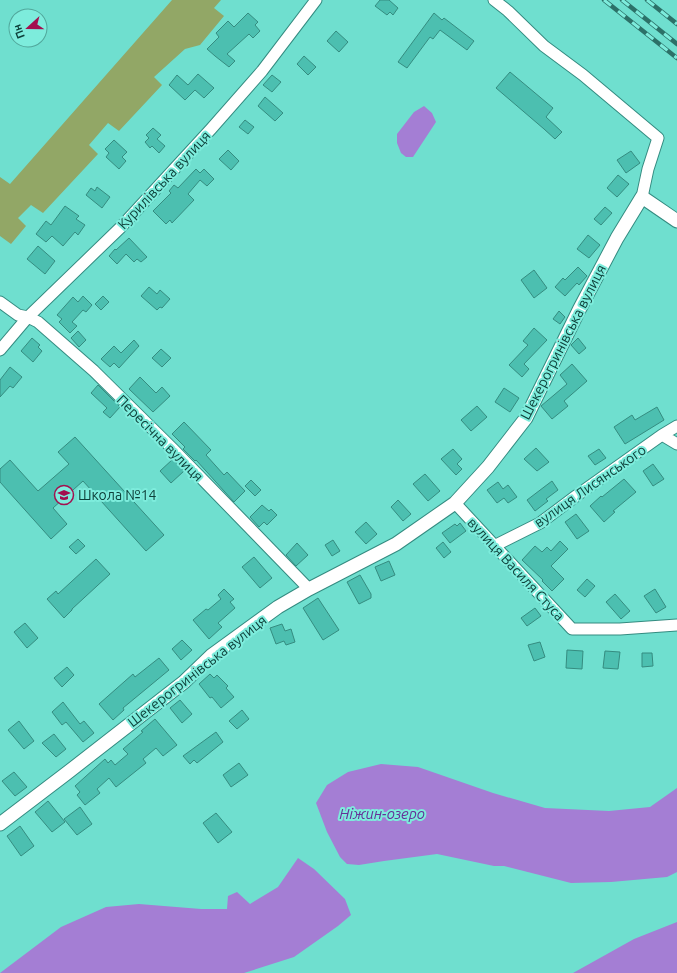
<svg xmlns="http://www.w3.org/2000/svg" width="677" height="973" viewBox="0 0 677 973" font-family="Ubuntu,sans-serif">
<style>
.green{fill:#92a766}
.water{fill:#a47ed4}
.building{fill:#4cbfb0;stroke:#358c80}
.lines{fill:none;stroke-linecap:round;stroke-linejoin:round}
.minor-casing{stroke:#348b80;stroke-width:13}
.tertiary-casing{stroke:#348b80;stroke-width:15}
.minor{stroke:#fff;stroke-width:11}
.tertiary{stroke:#fff;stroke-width:13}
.rail-casing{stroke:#2c7168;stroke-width:4.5}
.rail{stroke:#7decdc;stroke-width:3;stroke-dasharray:9;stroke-linecap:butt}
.labels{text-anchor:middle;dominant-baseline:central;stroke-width:4;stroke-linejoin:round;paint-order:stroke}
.street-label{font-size:14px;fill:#0e403a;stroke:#7decdc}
.poi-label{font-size:14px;fill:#0e403a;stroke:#7decdc;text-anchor:start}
.water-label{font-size:15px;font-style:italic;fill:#653298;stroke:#7decdc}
</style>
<rect width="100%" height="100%" fill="#6fdfcf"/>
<!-- green -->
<path class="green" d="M172,0H221L214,8L224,16L200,45L185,49L154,77L162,85L119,131L108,123L89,145L98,154L43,213L31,205L18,218L26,226L11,244L0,236V177L10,184Z"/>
<!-- water -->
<path class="water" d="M424,106L432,113L436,122L413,157H406L401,153L397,143V134L414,112Z
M381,764L418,767L493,793L545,808L609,811L650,807L677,788V872L667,877L611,882L571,883L504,866H494L437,854L384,861L359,865L347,864L340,857L327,832L316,803L327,785L348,772Z
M298,858L314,869L345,899L351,915L338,926L294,957L244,973H0L61,927L106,907L139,904L201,909H227L228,896L237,892L250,904L278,887Z
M677,922V973H573L634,939Z"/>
<!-- building -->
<path class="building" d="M380,0H389L398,8L393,15L390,12L387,15L375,6Z
M248,13L258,22L255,25L260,31L253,38L249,34L227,54L235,61L229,67L215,56L207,49L219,37L216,33L228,21L234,27Z
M434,13L442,20L444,18L474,41L467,50L440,30L433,39L430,37L407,68L398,62Z
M336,31L348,42L339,52L327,41Z
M304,56L316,67L308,75L297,64Z
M510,72L553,108L546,117L562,132L555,139L544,129L496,88Z
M198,74L214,88L204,98L195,90L185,100L169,85L177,75L188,85Z
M272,75L281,82L272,92L263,85Z
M265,97L283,113L275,121L258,106Z
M245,120L254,127L248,134L239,127Z
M153,128L161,135L157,139L165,146L159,153L152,146L150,148L145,142L149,138L146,135Z
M114,140L127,152L122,157L126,161L119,169L106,157L109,153L105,149Z
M228,150L239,161L231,170L219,159Z
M631,151L640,163L626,173L617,160Z
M196,169L200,173L204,169L214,179L207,186L200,180L188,194L194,200L172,223L170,220L166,224L153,211L171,193L169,191L174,185L178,188Z
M618,175L629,184L617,197L607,188Z
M97,187L110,197L102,208L86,195L91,188L95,191Z
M65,206L79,216L76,219L85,225L78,235L75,232L63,246L52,236L46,242L36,234L46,221L51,225Z
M605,207L612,213L601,225L594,219Z
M588,235L600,245L589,258L577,249Z
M129,238L147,257L141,262L137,259L134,262L126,254L117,264L109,256L115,249L116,250Z
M38,246L55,261L45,274L27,259Z
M578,267L587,276L579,285L577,283L565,296L555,287L563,278L565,280Z
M534,270L547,288L534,298L521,280Z
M149,287L157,294L160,290L170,299L162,308L160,307L157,310L141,296Z
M83,296L92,305L86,312L83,310L72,322L77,326L70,333L59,322L62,319L57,315L73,297L78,302Z
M103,296L109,302L101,310L95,304Z
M559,311L565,317L560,324L553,319Z
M534,328L547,340L524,364L529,369L522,377L509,365L528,345L523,341Z
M78,331L86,340L79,347L71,338Z
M32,338L40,345L38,347L42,351L33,362L21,351Z
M578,338L586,348L579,354L571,345Z
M134,340L139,346L119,368L114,363L110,367L101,359L114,346L121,353Z
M161,349L171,358L162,367L152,358Z
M572,364L587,381L564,401L568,406L552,419L541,406L567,384L560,375Z
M10,367L22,377L13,388L10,386L0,397V380Z
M140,377L156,393L162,387L170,396L153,412L129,389Z
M98,385L120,407L110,418L103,412L107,408L91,393Z
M504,388L519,398L510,412L495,402Z
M477,406L487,417L471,431L461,420Z
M657,407L664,420L625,444L614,427L632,415L635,420Z
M184,422L211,450L206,455L224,475L227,472L245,491L234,502L196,460L195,461L183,449L185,447L172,434Z
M75,437L164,535L146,551L83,481L53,508L67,524L51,539L0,482V469L10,460L38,491L69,464L58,452Z
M536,448L549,462L537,471L524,459Z
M453,449L462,459L457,464L462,469L456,475L441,459Z
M599,449L606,458L595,465L588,456Z
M173,459L184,471L171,483L160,471Z
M653,464L664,479L653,486L643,471Z
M425,474L440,491L428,501L413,484Z
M624,479L636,492L613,511L615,512L604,522L590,506L601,496L602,497Z
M251,480L261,490L255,496L245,486Z
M552,481L558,490L546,499L548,501L535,511L527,500Z
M498,482L503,489L508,485L517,497L508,503L504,498L497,503L487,490Z
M398,500L411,514L403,521L391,507Z
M262,505L269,511L271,509L277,515L267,525L264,522L259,527L250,517Z
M576,514L589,531L577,539L565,522Z
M366,522L377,534L366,544L355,532Z
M460,523L466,531L450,543L442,533L455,524L457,526Z
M78,539L85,546L76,554L69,547Z
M333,540L340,551L332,556L325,545Z
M560,541L568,549L551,566L564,579L552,591L542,581L543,580L522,560L535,546L542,552L547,547L551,551Z
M443,542L451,552L444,558L436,548Z
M297,543L308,555L296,566L286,555Z
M254,557L272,578L260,588L242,567Z
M96,559L110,574L72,609V610L64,618L47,599L56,591L58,594Z
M389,561L395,575L381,581L375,567Z
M360,575L371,594V598L359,604L347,582Z
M587,579L595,586L585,597L577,590Z
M224,589L234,599L230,602L235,608L218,623L222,627L209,639L193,620L206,609L208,610L221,599L218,595Z
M655,589L666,607L656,613L644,596Z
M615,594L630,611L621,619L606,602Z
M318,598L339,630L323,640L303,608Z
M535,608L541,616L527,626L521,618Z
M25,623L38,638L27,648L14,632Z
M282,624L285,631L291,629L295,642L286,645L284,641L276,644L270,628Z
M182,640L192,650L181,660L172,649Z
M540,642L545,657L534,661L528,645Z
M567,650L583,651L582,669L566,668Z
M605,651L620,652L618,669L603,668Z
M642,653H652L653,666L642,667Z
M159,658L169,670L123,708L124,710L113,720L99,704L133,674L135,677Z
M67,667L74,675L62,687L54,678Z
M210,674L214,678L217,675L228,686L226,688L234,697L221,708L212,697L210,698L199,684Z
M180,700L192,714L182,723L170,708Z
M63,702L80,724L84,721L94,733L83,742L66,722L62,725L52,712Z
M242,710L249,719L237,729L229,721Z
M155,719L177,745L163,756L156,748L143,759L146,763L116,787L109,778L97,789L100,793L85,805L77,795L80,792L75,786L105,759L108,763L111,760L115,765L128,754L123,749L143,732L141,731Z
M19,721L34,741L24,749L8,730Z
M216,732L223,742L197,763L194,760L190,764L183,756Z
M54,734L66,749L56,757L42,743Z
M239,763L248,775L231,787L223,775Z
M14,772L27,787L15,796L2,781Z
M48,801L65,822L52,832L35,812Z
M80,807L92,824L77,835L64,819Z
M216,813L232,832L218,843L203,823Z
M20,826L34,846L21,856L7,836Z"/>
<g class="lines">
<!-- minor casing -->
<g class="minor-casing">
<path id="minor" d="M494,0L508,11L544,46L583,75L658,138L648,169L642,197
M0,302L18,315L28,317L38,322L94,371L174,450L309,589
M0,350L28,317L120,228L211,129L262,71L316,0
M662,435L677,444
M455,503L572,629H620L677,625
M494,546L540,523L576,496L662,435L677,426"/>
</g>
<!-- tertiary casing -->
<g class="tertiary-casing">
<path id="tertiary" d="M0,824L67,773L184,682L212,655L278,607L309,589L396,544L455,503L488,467L526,418L579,310L617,238L642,197L677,221"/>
</g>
<!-- minor -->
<use href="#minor" class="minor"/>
<!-- tertiary -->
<use href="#tertiary" class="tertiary"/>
<!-- rail casing -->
<g class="rail-casing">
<path id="rail" d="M604,0L677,58
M622,0L677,44
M647,0L677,24"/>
</g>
<!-- rail -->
<use href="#rail" class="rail"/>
</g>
<!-- icons -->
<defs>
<g id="school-ring" transform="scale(1)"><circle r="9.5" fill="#7decdc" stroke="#a30f4f" stroke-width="1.5"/><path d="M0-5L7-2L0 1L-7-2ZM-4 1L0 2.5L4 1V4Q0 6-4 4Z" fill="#a30f4f"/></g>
</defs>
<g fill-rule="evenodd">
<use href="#school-ring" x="64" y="495"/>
</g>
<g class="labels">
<!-- street labels -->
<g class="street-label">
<text transform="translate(164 180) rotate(-47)">Курилівська вулиця</text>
<text transform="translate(563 342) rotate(-63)">Шекерогринівська вулиця</text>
<text transform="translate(160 438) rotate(45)">Пересічна вулиця</text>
<text transform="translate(590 486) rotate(-35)">вулиця Лисянського</text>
<text transform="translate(516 569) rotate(47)">вулиця Василя Стуса</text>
<text transform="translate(197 671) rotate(-38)">Шекерогринівська вулиця</text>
</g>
<!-- poi labels -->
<g class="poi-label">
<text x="78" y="495">Школа №14</text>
</g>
<!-- water labels -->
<g class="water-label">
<text x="382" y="813">Ніжин-озеро</text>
</g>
</g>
<!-- north arrow -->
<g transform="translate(28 28) rotate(249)"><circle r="19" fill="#7decdc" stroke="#51a79b"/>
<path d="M0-3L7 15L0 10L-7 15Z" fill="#a30f4f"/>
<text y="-6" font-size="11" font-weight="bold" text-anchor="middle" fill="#0e403a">Пн</text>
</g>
</svg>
